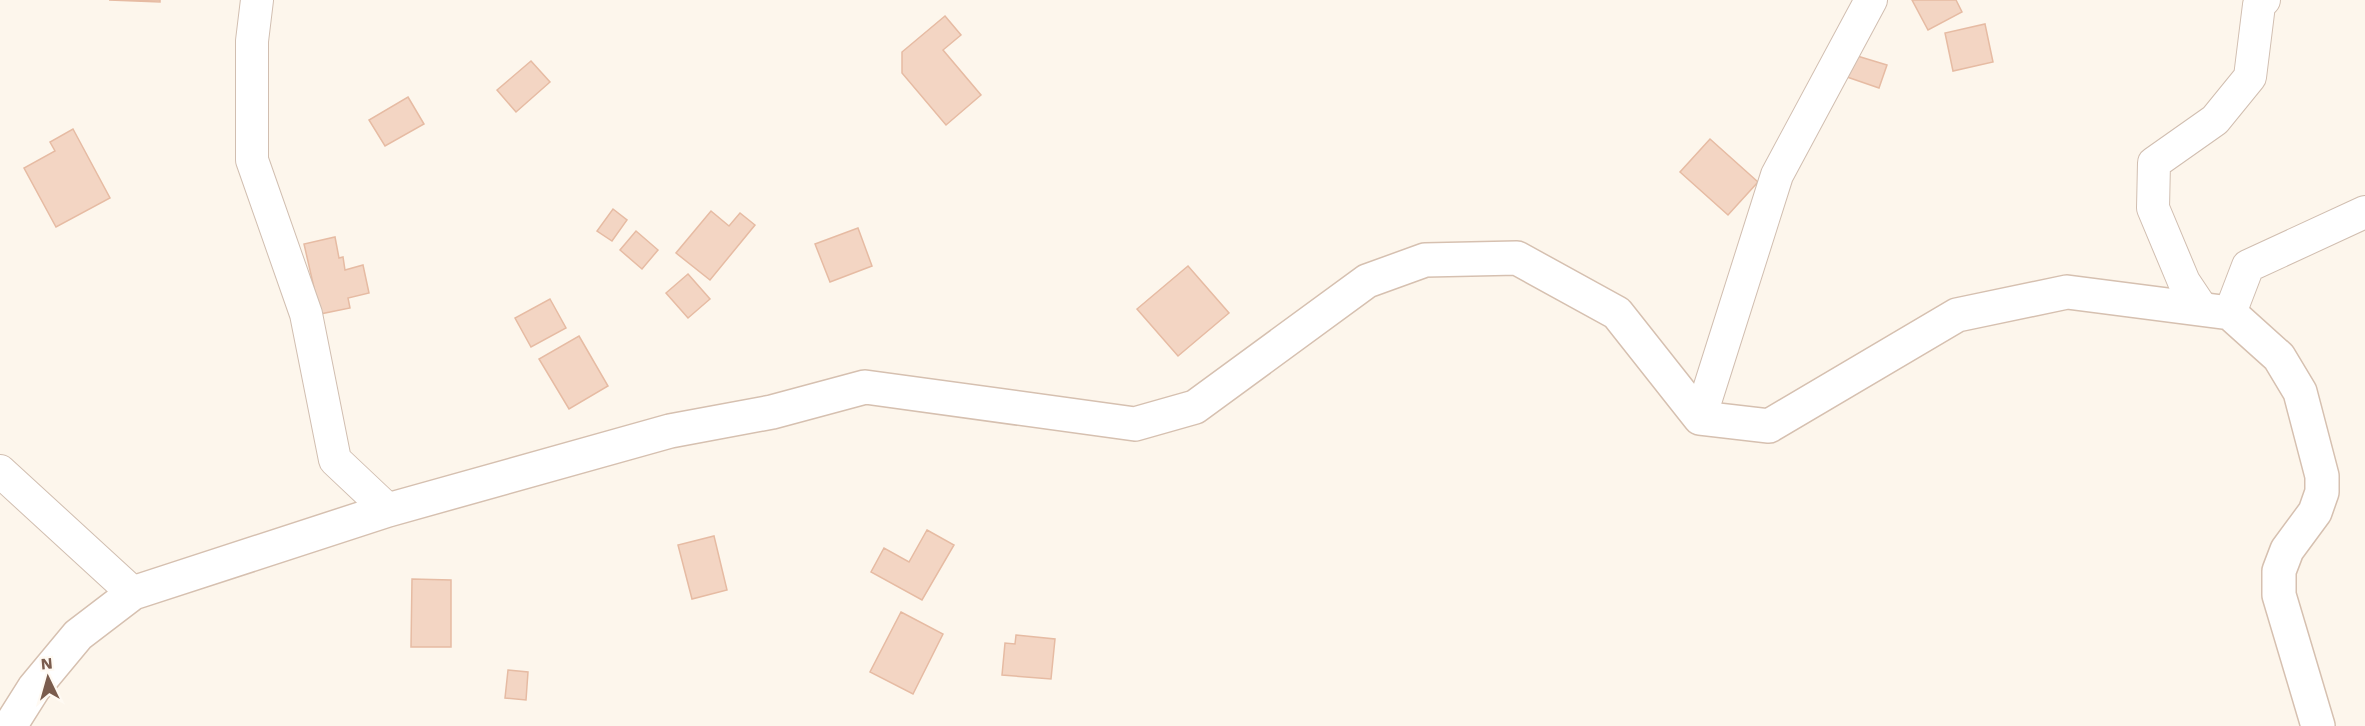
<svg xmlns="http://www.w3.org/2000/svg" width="2365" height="726" viewBox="0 0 2365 726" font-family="'Work Sans',sans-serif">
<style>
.building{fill:#f3d5c3;stroke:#e6bba3;stroke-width:1.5}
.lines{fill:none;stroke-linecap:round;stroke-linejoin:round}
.street-casing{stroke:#d1beb0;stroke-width:34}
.secondary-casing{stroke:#d6c0b0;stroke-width:36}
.street{stroke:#fff;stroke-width:32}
.secondary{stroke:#fff;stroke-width:33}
</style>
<rect width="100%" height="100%" fill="#fdf6ec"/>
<!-- building -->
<path class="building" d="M109,0H160V2Z
M1912,0H1956L1962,12L1928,30Z
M945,16L961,35L943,50L981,95L946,125L902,73V52Z
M1985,24L1993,62L1953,71L1945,33Z
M1854,55L1887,65L1879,88L1847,77Z
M531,61L550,82L516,112L497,90Z
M408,97L424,124L385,146L369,120Z
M73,129L110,198L56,227L24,168L55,151L50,142Z
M1710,139L1758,182L1728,215L1680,172Z
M613,209L627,220L612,241L597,231Z
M711,211L729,226L740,213L755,225L710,280L676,253Z
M858,228L872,266L830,282L815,244Z
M636,231L658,250L642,269L620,250Z
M335,237L339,258L343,257L345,270L363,265L369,293L348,298L350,308L320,314L304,244Z
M1188,266L1229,313L1178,356L1137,309Z
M688,274L710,299L688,318L666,293Z
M550,299L566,328L531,347L515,318Z
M579,336L608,386L569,409L539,359Z
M927,530L954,545L922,600L871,572L884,548L909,562Z
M714,536L727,590L692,599L678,545Z
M412,579L451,580V647H411Z
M901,612L943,634L913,694L870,672Z
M1016,635L1055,639L1051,679L1002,675L1005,643L1015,644Z
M508,670L528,672L526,700L505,698Z"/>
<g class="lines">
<!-- street casing -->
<g class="street-casing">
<path id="street" d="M257,0L252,41V160L306,314L335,460L388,510
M2202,309L2184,282L2153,208L2154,163L2215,120L2250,77L2259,5L2264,0
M2230,313L2248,266L2365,212
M1700,418L1777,175L1871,0
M0,471L133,593"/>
</g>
<!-- secondary casing -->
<g class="secondary-casing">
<path id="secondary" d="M10,726L34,688L78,635L133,593L388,510L670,431L772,412L865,387L1135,424L1195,407L1367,281L1425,260L1517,258L1617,313L1700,418L1769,426L1957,315L2067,292L2230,313L2279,357L2300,392L2322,476V492L2315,512L2287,550L2279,571V595L2318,726"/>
</g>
<!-- street -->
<use href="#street" class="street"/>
<!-- secondary -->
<use href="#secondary" class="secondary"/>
</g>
<!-- north arrow -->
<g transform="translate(48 678) rotate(355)" stroke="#fffaf3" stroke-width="4.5" paint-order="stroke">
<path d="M0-4.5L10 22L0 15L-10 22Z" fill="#7a5c4d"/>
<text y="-9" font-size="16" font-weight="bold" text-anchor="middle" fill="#7a5c4d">N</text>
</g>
</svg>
